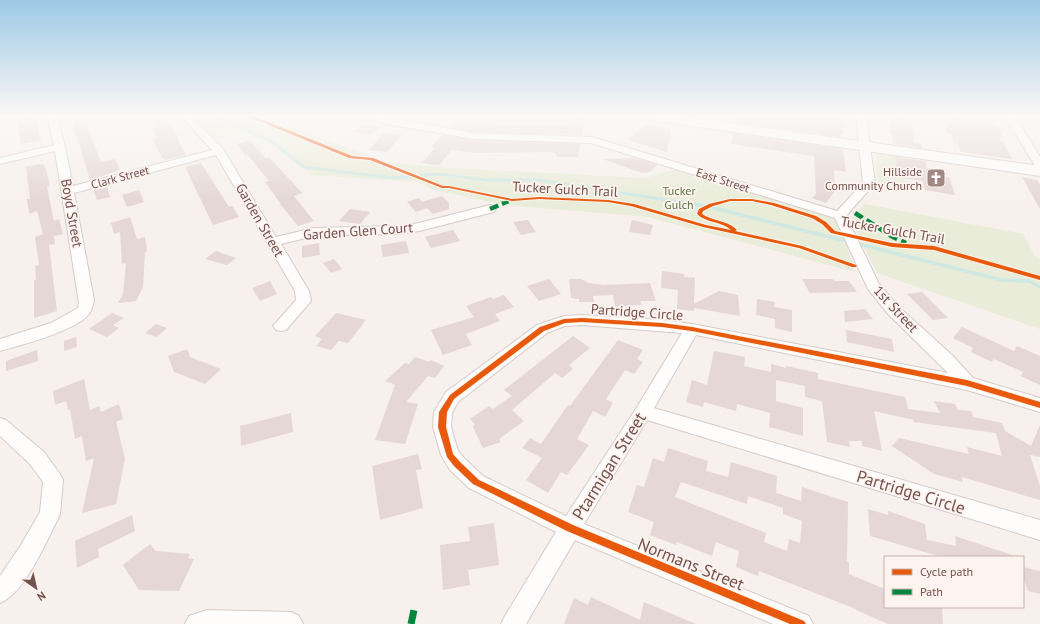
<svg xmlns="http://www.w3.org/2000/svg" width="1040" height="624" viewBox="0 0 1040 624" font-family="'PT Sans',sans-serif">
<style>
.green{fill:#e9ecd8}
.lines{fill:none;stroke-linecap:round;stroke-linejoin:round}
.stream-far1{stroke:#cee8e4;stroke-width:3}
.stream{stroke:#cee8e4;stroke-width:3.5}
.building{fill:#e4d7d4;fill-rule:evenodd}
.street-casing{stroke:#d6cbc9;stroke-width:2}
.secondary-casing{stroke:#d8ccca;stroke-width:2}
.street{fill:#fefdfc;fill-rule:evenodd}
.secondary{fill:#fefdfc;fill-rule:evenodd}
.quiet-far2{stroke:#00873e;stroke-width:3.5;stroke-dasharray:7 3.5;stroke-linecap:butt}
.quiet-far1{stroke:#00873e;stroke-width:4.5;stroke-dasharray:9 4.5;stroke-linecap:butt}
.quiet{stroke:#00873e;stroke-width:7;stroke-dasharray:14 7;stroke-linecap:butt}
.cycleway-casing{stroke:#fef4ef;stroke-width:2}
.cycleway{fill:#e8590c;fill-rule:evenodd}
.labels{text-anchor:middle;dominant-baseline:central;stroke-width:3.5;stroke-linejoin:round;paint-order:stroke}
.far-poi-label{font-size:12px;fill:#75504d;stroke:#fef4ef;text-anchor:end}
.far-street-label{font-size:12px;fill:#75504d;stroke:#fef4ef}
.far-park-label{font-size:12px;fill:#5f7442;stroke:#fef4ef}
.street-label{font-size:14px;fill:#75504d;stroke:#fef4ef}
.near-street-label{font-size:17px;fill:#75504d;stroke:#fef4ef}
</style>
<rect width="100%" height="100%" fill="#f7f0ec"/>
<!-- green -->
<path class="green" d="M191,116H257L387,162L436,167L646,178L677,168L834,219L846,244L855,272L648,217L504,205L432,189L417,182L311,175L271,144L244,132L215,139Z
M878,153L903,157L904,162L895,161L898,178C907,179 913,182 917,189L915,190L878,182L875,161H877L876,154Z
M865,204L1023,234L1035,256L1040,260V329L877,273L850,220Z"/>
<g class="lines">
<!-- stream-far1 -->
<path class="stream-far1" d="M218,116L274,143L304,167L394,178L440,174L485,180H539L693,204"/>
<!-- stream -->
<path class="stream" d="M687,203L718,209L1002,280L1029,281L1040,287"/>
</g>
<!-- building -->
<path class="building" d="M28,116H36L41,140L21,144L17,118Z
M73,116H85L93,141L101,162L115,159L120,170L90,180L74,128L73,121H74Z
M154,116H165L178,137L177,138L186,155L165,160L164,158H162L153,140L158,138L153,129L158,128Z
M572,116H585L582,135L474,132L452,127L461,119L509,126V125L565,126Z
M738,116H844L843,135L840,134L841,137L736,122Z
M889,116L911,118L914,143L921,144L922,148L893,144L892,134H890Z
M945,116H961L963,121L998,126L1004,138H1001L1012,159L961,152L958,144L954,143L952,135L948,134L943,119L946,120Z
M363,124L380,127L370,135L352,132Z
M646,125L671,129L667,152L627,140Z
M384,133L402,135L387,152L369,150Z
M733,133L843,149L846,172L834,170L835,191L826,203L812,198L816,194L814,156L731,144Z
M443,135L474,140L580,144L578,157H557L556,154L553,152L477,153L452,150L439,165L422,163L435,148L431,147Z
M250,140L265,158L269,157L302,193L294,196L314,221L298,226L280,204H281L265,182L269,181L248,155L246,156L237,144Z
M895,157L926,161L927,168L940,170L941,176L949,177L955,195L925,190L923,181L899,178L895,161H896Z
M634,158L658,165L650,172L642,173L605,160V159Z
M201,163L229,207L232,206L239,217L213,225L185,167Z
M40,164V165L44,164L46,170L50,186L47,187L54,221L59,219L63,234L54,236L55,244L49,245L57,311L34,318V280H36L35,266L39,265L35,237L43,234L37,211L29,214L27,199H30L26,167Z
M1022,177L1037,180L1040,184V209Z
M107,186L110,197L97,200L93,189Z
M139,190L144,202L127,207L122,195Z
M442,196L449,203V209L433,214L427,208L416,212L407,202L419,198L422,202Z
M350,209L370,212L360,224L339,221Z
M130,217L137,239L145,237L147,251L145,252L143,287L136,301L118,303L123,294L126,263L122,264L120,232L114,234L111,223Z
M528,220L536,232L521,235L513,222Z
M632,220L653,225L650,235L629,232Z
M453,230L460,241L431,248L425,237Z
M406,241L409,253L383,257L381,245Z
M319,243L320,255L302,258V246Z
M216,251L236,258L227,265L205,259Z
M334,259L342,269L331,273L323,263Z
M662,271L684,274V277L695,278L694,304L719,291L738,295L740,316L694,308V311L677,309L678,290L661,288Z
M549,279L561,294L539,301L527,286Z
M569,279H581L588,283L604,285L650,283L656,301H640L642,305L615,306L613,295L593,296L594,302H579V299L571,298Z
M802,279H833L834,281H849L857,292L810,293Z
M270,281L277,294L260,301L252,288Z
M922,292L948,318L933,320L907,294Z
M504,295L514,307L495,314L500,321L466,334L472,345L443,355L431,330L474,317L466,306L491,297L493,299Z
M757,299L775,302L774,307L792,310V332L775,328V319L756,315Z
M865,309L873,319L845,322L844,311Z
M112,313L124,318L113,325L119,328L107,337L89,329Z
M336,313L366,320L348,343L339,341L331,350L316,346L322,339L315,336Z
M156,324L167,328L157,337L145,333Z
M962,327L1014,351L1017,346L1040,356V385L1021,376L1023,372L994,359L992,362L971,352L973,348L953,338Z
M846,330L892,339L894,352L847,342Z
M573,336L590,348L569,365L573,369L562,378L555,373L512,410L524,421L499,439L501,442L483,448L473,427L475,424L470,419L489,406L493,409L512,396L504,390Z
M76,337L77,347L64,351V341Z
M618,340L643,350L637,359L643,362L634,374L625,370L606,399L613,403L605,417L593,411L577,439L589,445L567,475L561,472L548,493L526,480L542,458L522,448L530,438L541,444L568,405L570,406Z
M187,349L190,357L221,369L205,384L174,372L168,356Z
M37,350L38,361L6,371V361Z
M714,351L745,357L744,366L771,372V364L786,368V366L818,373V379L905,397L908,409L940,413L934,401L955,404L958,410L971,411L973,417L1002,423L1005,431L1031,446L1040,425V457L1030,455L1040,486V500L962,477L963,482L934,474L892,446L899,438L969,454L967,447L1002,456L996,433L913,422L914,420L874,411L882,451L862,446V441H849L850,447L827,442L822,401L805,397V386L776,380V401L803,408V436L769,427L770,413L737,404L736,411L704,402L703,407L686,402L692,380L707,385Z
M415,357L429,362L431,360L444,366L435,378L428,376L406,402L418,404L405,444L375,440L395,385L385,381L405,363L409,364Z
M84,379L90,410L99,406L101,412L119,404L123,419L116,422L125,459L116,504L82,513L94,458L86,461L82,436L75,439L70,409L68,410L66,401L55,405L53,391Z
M291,413L293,432L241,446L240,426Z
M668,448L708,461L706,471L728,477L731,462L777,476L776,493L801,501L802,487L848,502L847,561L849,562V574L885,589V607H942L943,624H888L856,610V609L759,571L758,576L736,567L739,551L716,542L712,556L677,542L676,545L650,535L654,522L628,512L637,485L644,487L653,458L664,462ZM681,482L747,504L748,496L783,508V514L802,521L800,543L789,539L787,551L764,542L766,533L675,497Z
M418,454L422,469L416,470L423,508L380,520L372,466Z
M868,509L888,515V511L925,524L927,540L956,546L955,536L1012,555V557H942L870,536Z
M132,515L135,531L98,549L99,557L77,568L75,541Z
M494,523L499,565L468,570L470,585L443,590L440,545L470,541L468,527Z
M150,544L156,551L190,554L188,558L194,559L179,591L139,590L123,565Z
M1023,567L1040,571V594L1028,591L1023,577Z
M591,597L640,620L644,602L696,624H564L574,598L588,605Z"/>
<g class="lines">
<!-- street casing -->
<g class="street-casing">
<path id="street" d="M47,116H57L65,147L73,186L212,150L181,116H191L223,149L276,237L314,228L399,226L419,223L490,205L494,206L496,209L494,212L419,231L399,234L314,236L281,244L309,291L311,301L286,330L281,331L276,330L273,326L296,300L295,291L216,155L74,193L94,300C93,305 92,310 89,314C76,331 21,345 0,351V339L51,323L78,308L79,303L55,151L0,164V158L54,145Z
M364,116H380L474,133L592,137L837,211L863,183L856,116H866L875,183L846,216L879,284L899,307L952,355L973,378L1040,398V412L967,390L696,335L654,408L1040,520V540L647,420L584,524L809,616L813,624H773L575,540L526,624H501L505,616L556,532L469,488L450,470L441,455L433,427L434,412L446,392L537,325L564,316L582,315L662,320L692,324L948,373L889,315L868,289L835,218L591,143L474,139L386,124L366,118ZM582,325L682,333L637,407L566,516L483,476L464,458L458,451L451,427L452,413L458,402L547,333L565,326Z
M708,116H718L714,127L711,128L706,125Z
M1005,116H1015L1040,157V169L1035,166Z
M0,418L6,420L44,452L60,474L63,480L60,514L57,521C45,544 24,594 0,603V576L21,545L40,512L43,482L30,464L0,436Z
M207,610L291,612L299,616L303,624H185L189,616Z"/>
</g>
<!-- secondary casing -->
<g class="secondary-casing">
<path id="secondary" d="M645,116H680L1040,166V176L652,120L647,119Z"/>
</g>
<!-- street -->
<use href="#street" class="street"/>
<!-- secondary -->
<use href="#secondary" class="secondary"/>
<!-- quiet-far2 -->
<path class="quiet-far2" d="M502,204L510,201"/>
<!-- quiet-far1 -->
<path class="quiet-far1" d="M490,209L504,203
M855,213L893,237L906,243"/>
<!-- quiet -->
<path class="quiet" d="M411,624L414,610"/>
<!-- cycleway casing -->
<g class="cycleway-casing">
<path id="cycleway" d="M244,116H250L266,121L352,156L373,158L443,186H449L512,199L539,197L608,200L634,204L706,225L731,230C721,221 706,223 697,214L699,209L709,204L730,199H752L774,203L816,216L826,222L835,231L892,243L934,246L1040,276V280L934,250L892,247L831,233L822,224L812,218L771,205L752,201H730L713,206L703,211L702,214C712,221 726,220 736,229L737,230L735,231L802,246L856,265L857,266L856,267H852L799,248L703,227L631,206L608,202L539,199L512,201L449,188H442L370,160L349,158L264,123Z
M582,318L662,323L692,327L967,380L1040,402V408L967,386L692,331L662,327L582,322L565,323L544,331L454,399L447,412L446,427L453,454L460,462L479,480L573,525L804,621L806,624H790L567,531L473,484L454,466L447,457L438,427L439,412L450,395L540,327L564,319Z"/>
</g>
<!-- cycleway -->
<use href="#cycleway" class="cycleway"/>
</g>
<!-- sky -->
<linearGradient id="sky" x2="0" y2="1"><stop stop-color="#9dc9e6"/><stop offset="0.57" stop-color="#fbf8f6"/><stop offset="1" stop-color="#fbf8f6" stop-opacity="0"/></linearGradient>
<rect width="1040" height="203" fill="url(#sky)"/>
<!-- icons -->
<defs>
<g id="church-square" transform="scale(1)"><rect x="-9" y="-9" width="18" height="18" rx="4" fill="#a28885" stroke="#fef4ef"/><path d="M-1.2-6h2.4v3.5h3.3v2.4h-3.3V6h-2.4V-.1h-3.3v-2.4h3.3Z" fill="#fff"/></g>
</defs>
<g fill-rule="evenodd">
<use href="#church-square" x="936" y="178"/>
</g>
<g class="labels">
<!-- far-poi labels -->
<g class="far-poi-label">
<text x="922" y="171">Hillside<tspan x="922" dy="14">Community Church</tspan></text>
</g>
<!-- far-street labels -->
<g class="far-street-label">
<text transform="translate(120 177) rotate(-15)">Clark Street</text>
<text transform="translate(723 180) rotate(18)">East Street</text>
</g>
<!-- far-park labels -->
<g class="far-park-label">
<text x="679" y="190">Tucker<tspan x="679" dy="14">Gulch</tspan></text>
</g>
<!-- street labels -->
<g class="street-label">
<text transform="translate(565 189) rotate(3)">Tucker Gulch Trail</text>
<text transform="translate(72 213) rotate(80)">Boyd Street</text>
<text transform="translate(260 220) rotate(60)">Garden Street</text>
<text transform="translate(893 230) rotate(10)">Tucker Gulch Trail</text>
<text transform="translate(358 231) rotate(-4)">Garden Glen Court</text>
<text transform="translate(896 309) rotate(47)">1st Street</text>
<text transform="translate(637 312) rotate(4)">Partridge Circle</text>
</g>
<!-- near-street labels -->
<g class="near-street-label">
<text transform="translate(609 466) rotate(-58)">Ptarmigan Street</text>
<text transform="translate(911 492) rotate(17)">Partridge Circle</text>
<text transform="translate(691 564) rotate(22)">Normans Street</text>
</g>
</g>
<!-- legend -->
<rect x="884" y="556" width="140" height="52" fill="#fef4ef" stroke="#c7b2ae"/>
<rect x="892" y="569" width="20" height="6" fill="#e8590c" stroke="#c7b2ae"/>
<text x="920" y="576" font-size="12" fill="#75504d">Cycle path</text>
<rect x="892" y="589" width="20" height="6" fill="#00873e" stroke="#c7b2ae"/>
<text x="920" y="596" font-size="12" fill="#75504d">Path</text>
<!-- north arrow -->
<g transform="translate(36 588) rotate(146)" stroke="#fef4ef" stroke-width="3" paint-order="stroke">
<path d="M0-3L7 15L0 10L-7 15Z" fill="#75504d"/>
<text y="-6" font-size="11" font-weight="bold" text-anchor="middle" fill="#75504d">N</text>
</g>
</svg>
